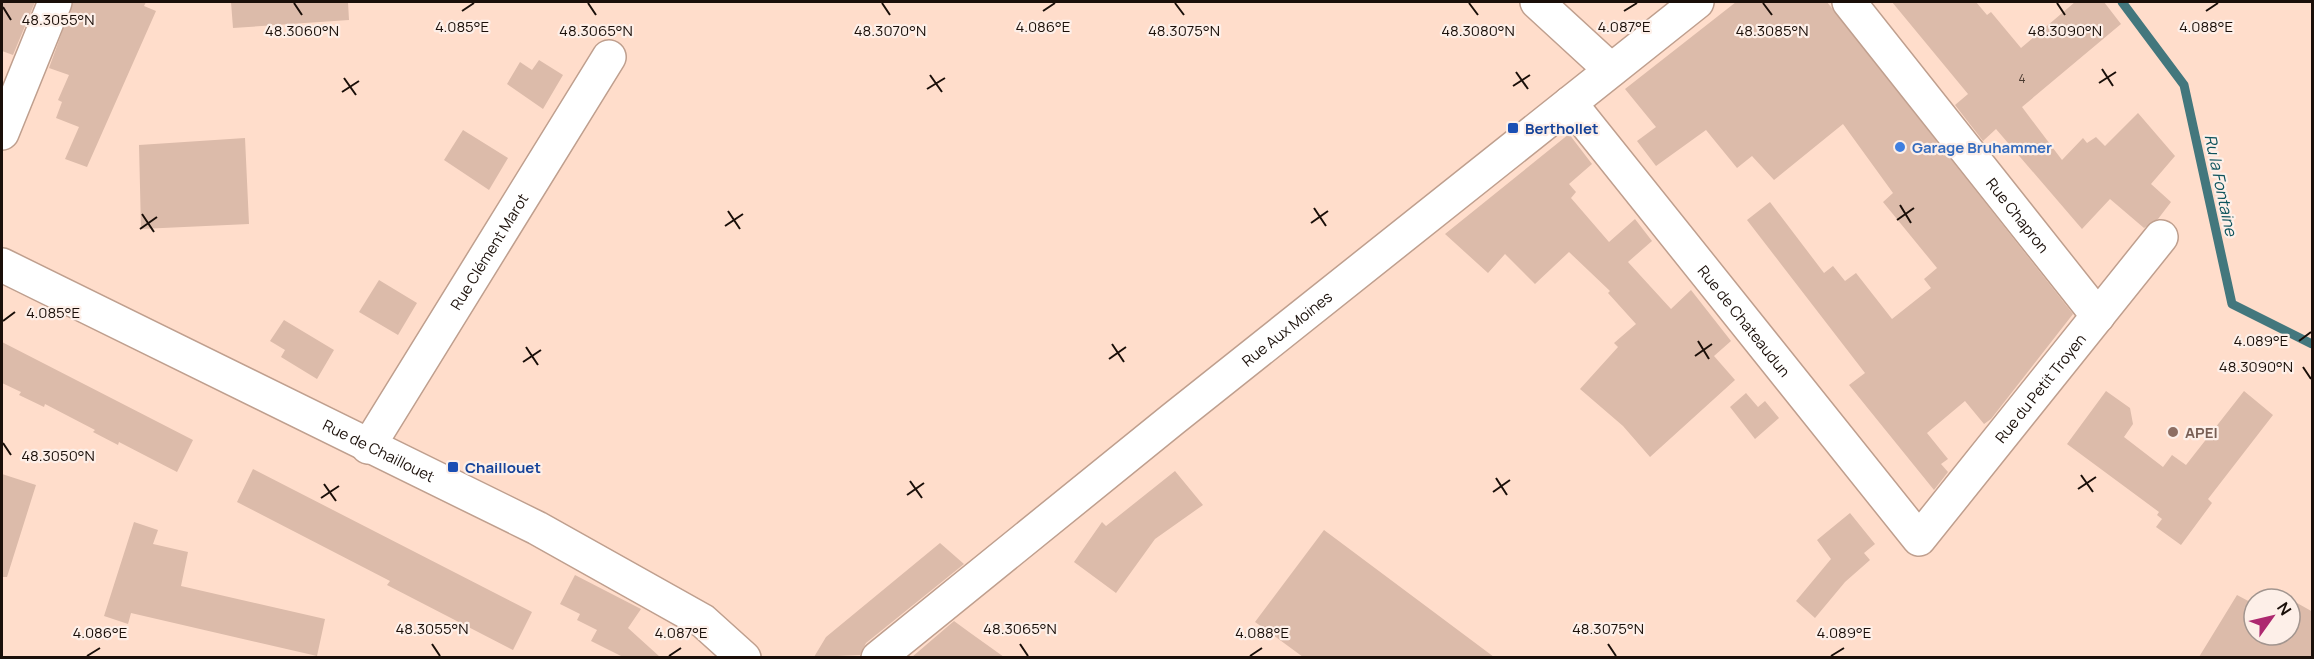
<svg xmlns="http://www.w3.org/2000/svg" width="2314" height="659" viewBox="0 0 2314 659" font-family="Manrope,sans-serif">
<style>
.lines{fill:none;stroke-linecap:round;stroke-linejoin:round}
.stream{stroke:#43777d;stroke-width:9}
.building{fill:#dcbbaa}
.minor-casing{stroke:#bf9f8e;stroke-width:36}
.minor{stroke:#fff;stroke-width:33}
.ticks{fill:none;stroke:#1a0f09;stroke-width:2}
.transit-dot{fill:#1a4fb4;stroke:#fdefe8;stroke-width:2}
.shop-dot{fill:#3f7fe0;stroke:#fdefe8;stroke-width:2}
.education-dot{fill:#8d6e63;stroke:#fdefe8;stroke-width:2}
.labels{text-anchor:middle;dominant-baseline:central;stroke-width:4.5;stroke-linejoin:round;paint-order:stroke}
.number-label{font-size:12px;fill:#4a3a31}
.transit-label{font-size:15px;font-weight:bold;fill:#164399;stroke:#fdefe8;text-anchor:start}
.shop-label{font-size:15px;font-weight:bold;fill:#366cbe;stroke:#fdefe8;text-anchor:start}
.street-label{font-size:15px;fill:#1a0f09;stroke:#fdefe8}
.education-label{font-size:15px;font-weight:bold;fill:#785e54;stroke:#fdefe8;text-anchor:start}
.water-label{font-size:16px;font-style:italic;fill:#0d535c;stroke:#fdefe8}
.ticks-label{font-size:15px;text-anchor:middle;fill:#1a0f09;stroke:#fdefe8;stroke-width:4.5;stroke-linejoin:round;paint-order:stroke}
</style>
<rect width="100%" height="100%" fill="#ffddcb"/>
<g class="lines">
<!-- stream -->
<path class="stream" d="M2122,2L2184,85L2232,304L2312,344"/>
</g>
<!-- building -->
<path class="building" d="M2,2H35L13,55L2,51Z
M73,2H146L144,6L156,11L87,167L65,159L79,127L56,118L62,102L58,100L69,75L49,68Z
M231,2H348L349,20L233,28Z
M1736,2H1827L2073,314L1991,419L1984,424L1965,401L1927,433L1948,459L1941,464L1948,472L1934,490L1849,385L1865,373L1747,220L1770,202L1824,273L1833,266L1845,281L1856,273L1892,319L1931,288L1924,279L1937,268L1883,202L1893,193L1843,124L1774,180L1752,156L1737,168L1706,130L1656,166L1637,141L1656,127L1625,89Z
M1892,2H1976L1987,15L1991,12L2021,48L2075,2H2104L2121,24L2022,107L2062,160L2083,138L2087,143L2096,137L2105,146L2138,113L2175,156L2151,184L2171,202L2158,219L2144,228L2110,199L2082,229L1996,129L1983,141L1955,105L1968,94Z
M539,60L563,75L543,109L507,84L520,62L532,70Z
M463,130L508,158L489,190L444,160Z
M1569,134L1592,164L1569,184L1576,192L1571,198L1609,242L1635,219L1652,241L1628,262L1671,309L1691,290L1731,341L1714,356L1735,380L1650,457L1623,426L1580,389L1618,347L1614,343L1636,324L1608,293L1610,291L1569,252L1535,284L1505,254L1488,273L1445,234Z
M245,138L249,224L141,229L139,145Z
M379,280L417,303L398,335L359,312Z
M284,320L334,350L317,379L281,357L285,350L270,341Z
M2,342L193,440L177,472L119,442L118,445L93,432L95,430L45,404L44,407L19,395L21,392L2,383Z
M2106,391L2130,408L2133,424L2124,437L2163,467L2172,455L2186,465L2244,391L2273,415L2208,499L2212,503L2181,545L2156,527L2162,519L2157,515L2159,512L2067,444Z
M1746,393L1758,407L1765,401L1779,418L1755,439L1730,407Z
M253,469L532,612L513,650L387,585L390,581L237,502Z
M1175,471L1203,505L1155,539L1116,593L1074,562L1102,522L1106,526Z
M2,474L36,485L7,577H2Z
M1850,513L1875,544L1864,553L1870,560L1845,582L1815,618L1796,601L1831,559L1817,540Z
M134,522L158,530L153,544L188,552L181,586L325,619L317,656L131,613L128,624L104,616Z
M1324,530L1494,657H1303L1269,632L1255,622Z
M940,543L964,564L866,643L860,655L814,657L826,637Z
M575,575L641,609L628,628L660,657H623L591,641L597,630L577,620L580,614L560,604Z
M2237,595L2254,604V635H2290V599L2313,612V657H2199Z
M954,621L969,632L1004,657H912Z"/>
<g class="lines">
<!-- minor casing -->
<g class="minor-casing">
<g id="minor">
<path d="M1537,2L1611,70"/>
<path id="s1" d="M1849,2L2098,316"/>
<path id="s2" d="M1570,103L1919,539L2161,237"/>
<path d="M2,133L55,2"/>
<path id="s3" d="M2,265L537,528L703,621L744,658"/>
<path id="s4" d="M368,447L609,57"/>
<path id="s5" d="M878,658L1173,419L1697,2"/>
</g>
</g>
<!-- minor -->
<use href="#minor" class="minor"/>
</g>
<!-- ticks -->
<path class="ticks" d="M294,3L302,15M588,3L596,15M882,3L890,15M1175,3L1184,15M1469,3L1478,15M1763,3L1772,15M2057,3L2065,15M3,7L11,20M462,11L474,3M1043,11L1055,3M1624,11L1637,3M2206,11L2218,3M2102,69L2113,86M1516,72L1528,89M930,75L942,92M344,78L356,95M2099,83L2116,72M1513,86L1530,75M927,89L945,78M342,92L359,81M1900,205L1911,223M1314,208L1326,226M728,211L740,229M142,214L154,232M1897,220L1914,208M1311,223L1328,211M725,226L743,214M140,229L157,217M3,321L15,312M1698,341L1709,359M2299,341L2311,332M1112,344L1124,362M526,347L538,365M1695,356L1712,344M1109,359L1126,347M523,362L541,350M2303,367L2311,379M3,443L11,455M2081,475L2093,492M1496,478L1507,495M910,481L922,498M324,484L336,501M2078,489L2096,477M1493,492L1510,480M907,495L924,483M321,498L339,486M432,644L440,656M1020,644L1028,656M1608,644L1616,656M87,656L100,648M669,656L681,648M1250,656L1262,648M1831,656L1844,648"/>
<!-- markers -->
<g class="transit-dot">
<rect x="1507" y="122" width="12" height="12" rx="3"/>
<rect x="447" y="461" width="12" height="12" rx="3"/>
</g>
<circle class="shop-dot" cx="1900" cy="147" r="6"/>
<circle class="education-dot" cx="2173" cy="432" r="6"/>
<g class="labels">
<!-- number labels -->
<g class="number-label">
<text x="2022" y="78">4</text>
</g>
<!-- transit labels -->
<g class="transit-label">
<text x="1525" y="128">Berthollet</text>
<text x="465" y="467">Chaillouet</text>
</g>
<!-- shop labels -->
<g class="shop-label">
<text x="1912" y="147">Garage Bruhammer</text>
</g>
<!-- street labels -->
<g class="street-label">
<text stroke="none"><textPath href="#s1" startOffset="272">Rue Chapron</textPath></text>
<text stroke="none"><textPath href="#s4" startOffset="230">Rue Clément Marot</textPath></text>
<text stroke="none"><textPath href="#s2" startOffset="279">Rue de Chateaudun</textPath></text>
<text stroke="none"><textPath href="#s5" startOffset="525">Rue Aux Moines</textPath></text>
<text stroke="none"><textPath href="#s2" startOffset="752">Rue du Petit Troyen</textPath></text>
<text stroke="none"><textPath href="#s3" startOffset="420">Rue de Chaillouet</textPath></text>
</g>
<!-- education labels -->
<g class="education-label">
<text x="2185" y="432">APEI</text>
</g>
<!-- water labels -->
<g class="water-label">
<text transform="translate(2221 185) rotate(78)">Ru la Fontaine</text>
</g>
</g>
<g class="ticks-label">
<text x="58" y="25">48.3055°N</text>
<text x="1043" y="32">4.086°E</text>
<text x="2206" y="32">4.088°E</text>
<text x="462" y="32">4.085°E</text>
<text x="1624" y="32">4.087°E</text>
<text x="2065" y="36">48.3090°N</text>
<text x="302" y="36">48.3060°N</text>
<text x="596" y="36">48.3065°N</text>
<text x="890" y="36">48.3070°N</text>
<text x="1184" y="36">48.3075°N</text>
<text x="1478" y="36">48.3080°N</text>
<text x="1772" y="36">48.3085°N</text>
<text x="53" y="318">4.085°E</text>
<text x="2261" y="346">4.089°E</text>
<text x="2256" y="372">48.3090°N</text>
<text x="58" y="461">48.3050°N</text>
<text x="432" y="634">48.3055°N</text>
<text x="1020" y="634">48.3065°N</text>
<text x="1608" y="634">48.3075°N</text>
<text x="100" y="638">4.086°E</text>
<text x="681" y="638">4.087°E</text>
<text x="1262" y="638">4.088°E</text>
<text x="1844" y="638">4.089°E</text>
</g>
<!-- border -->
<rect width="2314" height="659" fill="none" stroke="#1a0f09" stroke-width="6"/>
<!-- north arrow -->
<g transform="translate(2272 617) rotate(56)"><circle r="28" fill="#fdefe8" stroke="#a2958f" stroke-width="1.5"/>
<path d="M0-4.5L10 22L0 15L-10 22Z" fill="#ad286f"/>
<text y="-9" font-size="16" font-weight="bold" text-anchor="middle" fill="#1a0f09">N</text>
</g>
</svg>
